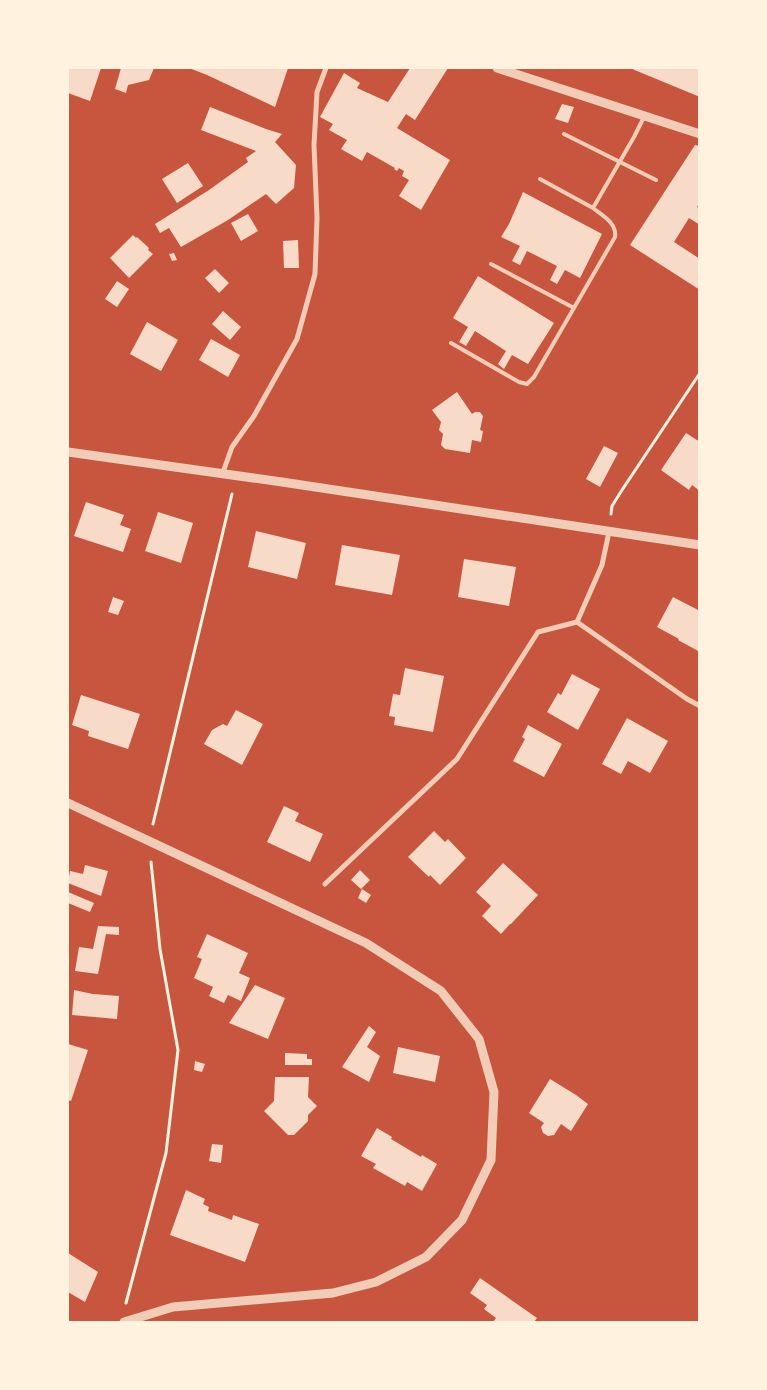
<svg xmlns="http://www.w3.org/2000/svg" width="767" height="1390" viewBox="0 0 767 1390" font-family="'Roboto Condensed',sans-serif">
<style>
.building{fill:#f7dbc8}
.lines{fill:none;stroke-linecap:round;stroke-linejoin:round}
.path{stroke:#fff3e0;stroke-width:3}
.service{stroke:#f1ccb7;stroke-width:4}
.minor{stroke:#f1ccb7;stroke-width:5}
.tertiary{stroke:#f1ccb7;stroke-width:9}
</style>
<rect width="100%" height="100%" fill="#c8553d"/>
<!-- building -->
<path class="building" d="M68,68H101L90,101L68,93Z
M121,68H154L149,80L128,85L126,93L115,89Z
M189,68H288L275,107L207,75Z
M410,68H448L415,120L406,114L397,128L450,160L421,210L399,196L409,180L402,176L404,171L399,168L397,171L394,169L395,168L367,152L362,161L341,149L347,140L329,130L333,124L320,117L344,73L360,83L357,88L388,102Z
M630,68H700V97L637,71Z
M562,104L574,107L568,123L555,119Z
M210,107L266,129L282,134L275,142L296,165L294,188L276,204L266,194L228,220L181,247L169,228L160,233L155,224L209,190L248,162L246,158L256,151L201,130Z
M695,145L700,146V203L697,207L700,209V225L689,218L674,242L700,259V290L630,245Z
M188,163L203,186L177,203L162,179Z
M523,192L602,234L580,278L565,270L557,284L550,280L557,266L527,251L520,265L512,261L520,246L501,237L509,224Z
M248,214L258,231L241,241L231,223Z
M133,235L136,238L137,237L149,248L148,250L153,254L129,278L110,258Z
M298,240L299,268H284L283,241Z
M174,253L177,260L172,261L169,254Z
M215,269L229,283L219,293L205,278Z
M478,276L554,323L528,364L512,355L504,369L498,364L506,351L475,331L466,346L459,342L468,327L453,318Z
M117,281L129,289L117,307L105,299Z
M223,311L241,327L230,340L212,324Z
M147,322L178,340L161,371L130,354Z
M211,339L240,355L228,377L199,360Z
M457,392L472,414L475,412H480L483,416L480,430L483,431L481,442L472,440L470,453L445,449L441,445L443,434L439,430L441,422L432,410Z
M686,433L700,442V491L692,485L689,490L661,470Z
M604,446L618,453L600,487L586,479Z
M86,502L124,515L120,525L131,529L123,552L74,536Z
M158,512L193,523L181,563L145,551Z
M256,531L306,543L297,579L248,567Z
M342,545L400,555L392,595L335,585Z
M464,559L516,567L509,606L458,597Z
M113,597L124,601L118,615L108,612Z
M673,597L700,611V652L678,640L679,639L657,627Z
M405,668L444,676L433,732L394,725L395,717L389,716L393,694L400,695Z
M572,674L600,689L578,730L547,712L558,693L561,695Z
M81,695L140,714L128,749L88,736L89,731L72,725Z
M236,710L263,724L242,765L204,744L212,730L223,724L227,726Z
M627,718L668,741L650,773L628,761L621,774L602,764Z
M528,725L562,744L544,777L513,761L525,739L522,737Z
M284,806L299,813L295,821L323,834L310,862L267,842Z
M434,831L445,842L448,839L466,858L440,885L430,875L429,877L408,857Z
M503,863L538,895L511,924H510L501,934L482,916L491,906L476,892Z
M85,865L108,871L101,896L68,883L70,871L83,874Z
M360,870L370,880L361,889L351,880Z
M362,889L371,895L366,903L358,898Z
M68,892L94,903L90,912L68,903Z
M98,926L119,927V935L106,934L98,974L75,971L79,947L93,949Z
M207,934L248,953L239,973L250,978L241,1001L228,995L224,1003L209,996L213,987L194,978L202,959L197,957Z
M255,985L285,998L268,1039L229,1023Z
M74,990L93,994L119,996L117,1019L72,1015Z
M369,1026L376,1032L367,1047L380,1056L369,1082L342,1067Z
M68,1044L88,1050L71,1101L68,1100Z
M398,1047L440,1056L435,1082L393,1073Z
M285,1053L307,1054V1059H312V1065H285Z
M195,1061L205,1064L202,1072L194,1070Z
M275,1077H309L308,1097L317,1106L308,1115V1121L294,1135H288L264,1111L274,1101Z
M550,1079L576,1095L588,1104L571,1131L561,1124L554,1135L548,1136L543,1133L541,1127L544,1123L529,1113Z
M377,1128L392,1137L391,1139L421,1157L422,1155L437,1164L422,1191L407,1182L405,1186L373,1168L376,1164L361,1156Z
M212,1144L223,1145L221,1163L209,1161Z
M186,1190L205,1199L203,1204L209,1207L208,1211L232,1220L233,1215L259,1224L245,1262L170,1235Z
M68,1253L98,1272L85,1302L68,1292Z
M480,1278L537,1318L534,1322H493L496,1318L484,1309L487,1305L470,1293Z"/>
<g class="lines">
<!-- path -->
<path class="path" d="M611,514L612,506L622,490L700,373
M153,824L232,494
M126,1303L166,1153L178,1050L160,949L151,862"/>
<!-- service -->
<path class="service" d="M564,134L656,180
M540,179L593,208L634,137L645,115
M491,264L574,308
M451,343L519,382L527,384L534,377L615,237C617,223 603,216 593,208"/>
<!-- minor -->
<path class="minor" d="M222,475L232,447L254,416L297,339L315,274L317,218L314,145L317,92L326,68
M577,622L687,699L700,706
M325,884L457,759L538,632L577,622L602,565L609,532"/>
<!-- tertiary -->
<path class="tertiary" d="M497,68L700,134
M68,452L282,482L700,545
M68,803L366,943L441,991L479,1039L494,1092L491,1160L462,1220L426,1257L376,1282L333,1293L173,1307L124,1322"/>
</g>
<!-- border -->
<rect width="767" height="1390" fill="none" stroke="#fff3e0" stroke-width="138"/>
</svg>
